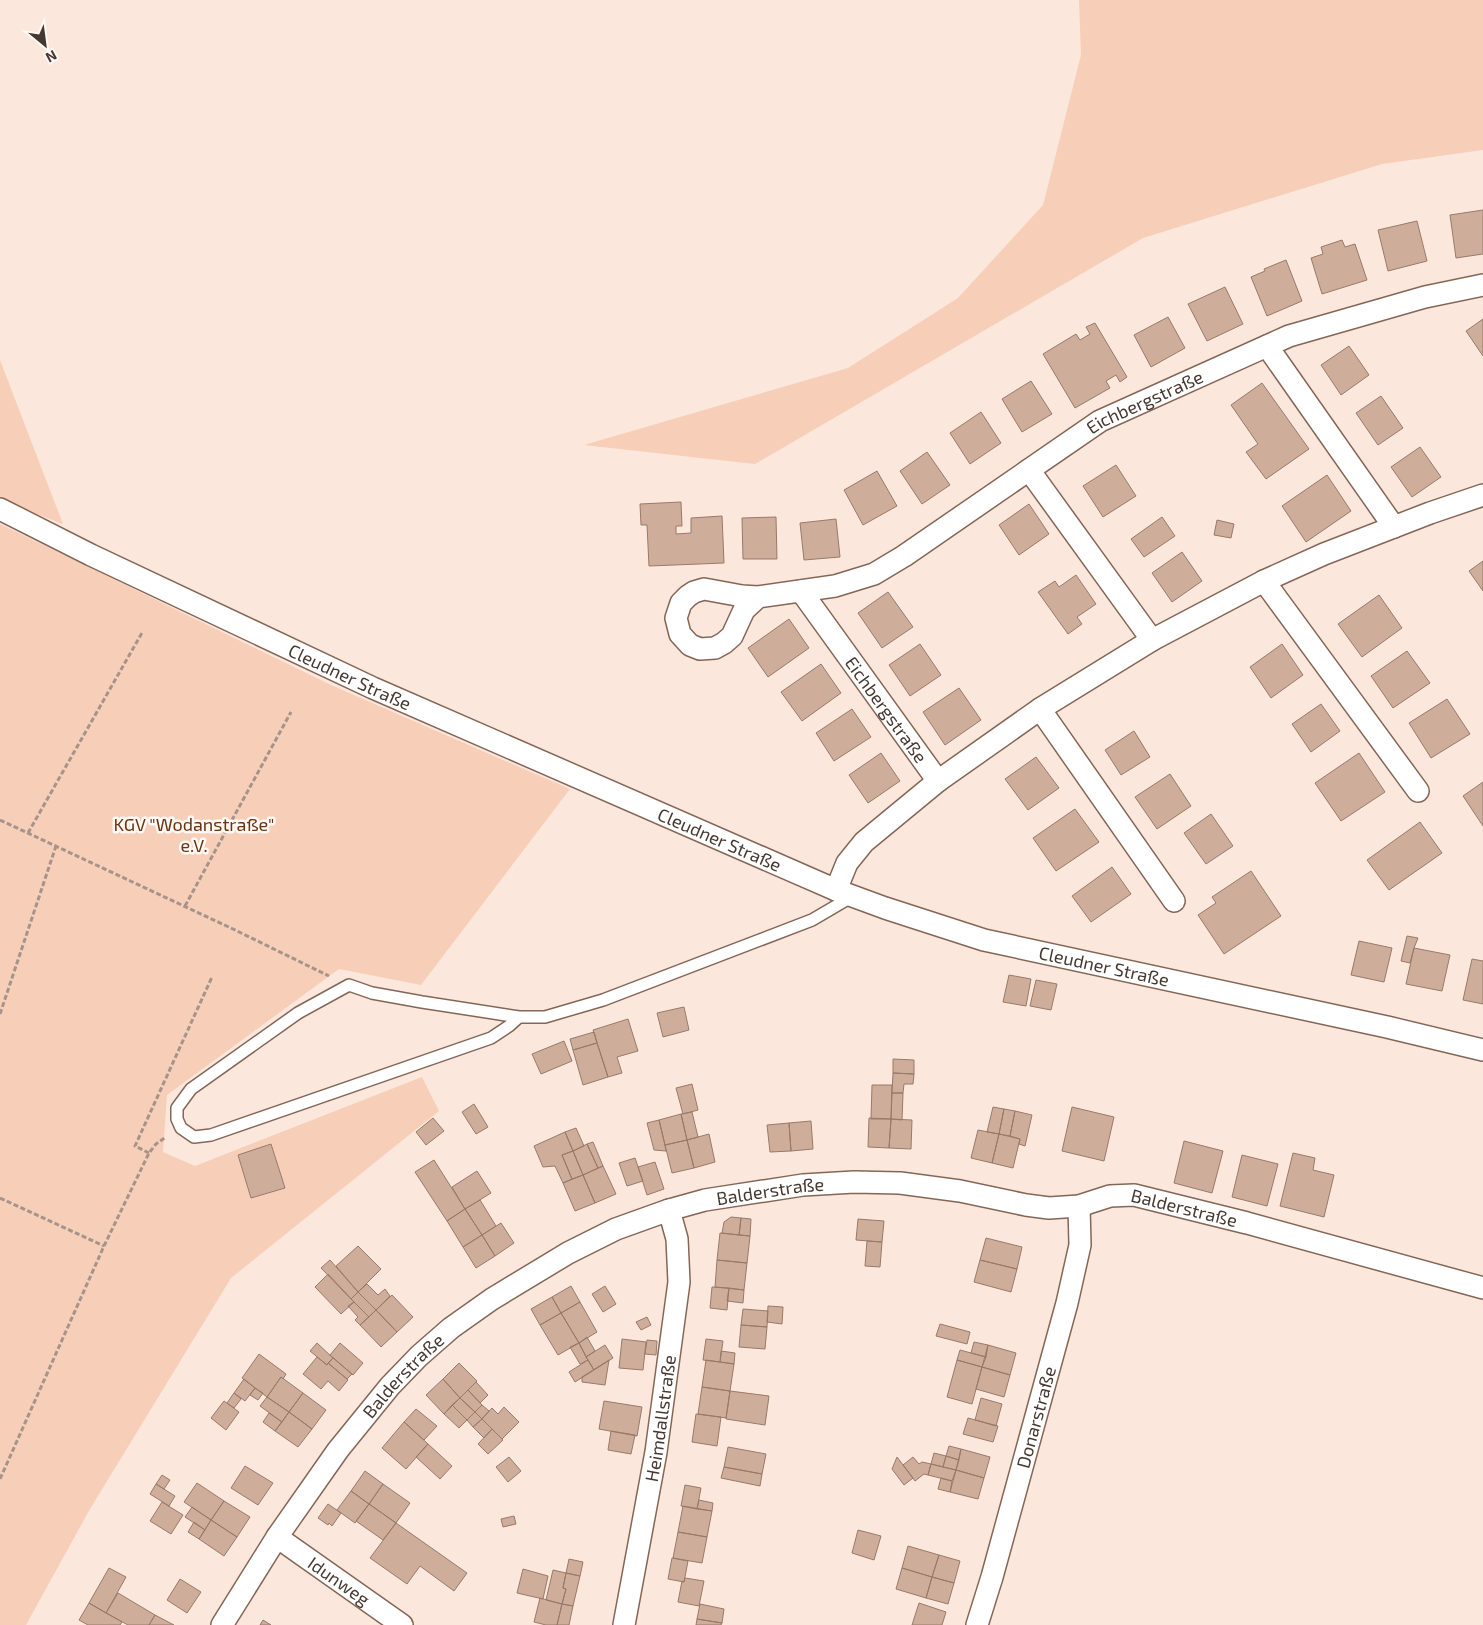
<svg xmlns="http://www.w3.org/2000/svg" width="1483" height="1625" viewBox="0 0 1483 1625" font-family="'Exo 2',sans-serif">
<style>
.green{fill:#f7ceb8}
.building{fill:#cead9b;stroke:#997a69}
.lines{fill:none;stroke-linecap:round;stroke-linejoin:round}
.lane-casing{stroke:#856656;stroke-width:14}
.street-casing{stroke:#856656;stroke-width:24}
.path{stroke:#a6948b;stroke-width:3;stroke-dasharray:5 2.5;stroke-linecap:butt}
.lane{stroke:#fff;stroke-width:11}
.street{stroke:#fff;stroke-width:21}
.labels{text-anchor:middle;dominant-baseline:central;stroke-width:5;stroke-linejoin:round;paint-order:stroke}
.street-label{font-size:18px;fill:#463831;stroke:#fff8f4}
.park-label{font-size:18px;fill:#6b330e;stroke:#fff8f4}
</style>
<rect width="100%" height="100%" fill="#fce7dc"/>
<!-- green -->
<path class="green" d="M1079,0H1483V150L1382,164L1143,238L755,464L584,445L848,368L958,298L1043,205L1081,55Z
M0,360L63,524L0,500Z
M0,524L331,685L570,789L421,985L339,969L167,1095L163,1152L195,1166L422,1077L439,1111L231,1278L90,1509L26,1625H0Z"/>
<!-- building -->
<path class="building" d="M1483,210V254L1456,258L1450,215Z
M1417,221L1427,261L1388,271L1378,230Z
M1342,240L1345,247L1355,244L1367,280L1322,294L1311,258L1323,254L1321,247Z
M1286,260L1302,301L1267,316L1251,277L1265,271L1264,269Z
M1225,287L1243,324L1207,341L1188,304Z
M1168,317L1185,348L1151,367L1134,335Z
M1483,319V356L1466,331Z
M1095,323L1127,377L1120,382L1116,375L1106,381L1110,388L1075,408L1043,354L1076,334L1080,340L1090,334L1086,327Z
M1349,346L1369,375L1341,395L1321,365Z
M1031,381L1052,414L1022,432L1002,399Z
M1262,383L1309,449L1266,479L1246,452L1258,444L1231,405Z
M1381,396L1403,428L1378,445L1356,413Z
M981,412L1001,443L970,464L950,433Z
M1420,447L1441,477L1412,497L1391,467Z
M927,452L950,485L922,504L900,471Z
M1116,465L1136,496L1103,517L1083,486Z
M877,471L897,506L863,525L844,490Z
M1327,475L1351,511L1306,542L1282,506Z
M681,502L682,526H676V534L691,533V518L722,516L724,563L649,566L647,525H641L640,504Z
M1029,504L1049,534L1019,555L999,525Z
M776,517L777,559H743L742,518Z
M1162,517L1175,536L1144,557L1131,539Z
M836,519L840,557L804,560L800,523Z
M1217,520L1234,524L1231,538L1214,535Z
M1182,552L1202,581L1172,602L1152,573Z
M1483,561V591L1469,571Z
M1076,575L1096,604L1077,617L1082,624L1068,634L1038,592L1055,581L1059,587Z
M888,592L913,627L882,648L858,613Z
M1379,595L1402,628L1362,657L1338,624Z
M789,619L809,648L768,677L748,648Z
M920,644L941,675L910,696L889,665Z
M1282,644L1303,675L1271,698L1250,667Z
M1407,651L1430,683L1393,708L1371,676Z
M821,664L841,693L802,721L781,692Z
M959,688L981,720L945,745L923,712Z
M1447,699L1470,734L1431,758L1409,723Z
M1321,704L1340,731L1311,752L1292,724Z
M852,709L871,737L834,761L816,733Z
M1134,731L1150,757L1121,775L1105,750Z
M881,753L900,781L868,803L849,775Z
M1359,753L1385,792L1341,821L1315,783Z
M1036,757L1059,788L1028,810L1005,779Z
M1170,774L1191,806L1157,829L1135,797Z
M1483,782V826L1463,796Z
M1075,809L1099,842L1056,871L1033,838Z
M1211,814L1233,846L1206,864L1184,833Z
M1420,822L1442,853L1389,890L1367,860Z
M1112,867L1131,894L1091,922L1072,896Z
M1251,871L1281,916L1224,954L1198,915L1216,903L1212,897Z
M1407,936L1418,938L1414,948L1410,963L1401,961Z
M1359,941L1392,948L1384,982L1351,975Z
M1414,948L1450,955L1442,991L1406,984Z
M1472,959L1483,961V1004L1463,1000Z
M1009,975L1031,979L1026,1006L1003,1002Z
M1036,980L1057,984L1051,1010L1030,1006Z
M684,1007L689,1030L663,1037L657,1013Z
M628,1019L638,1051L617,1057L622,1073L608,1077L593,1030Z
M594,1032L597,1043L573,1050L570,1039Z
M564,1041L572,1061L541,1074L532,1054Z
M597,1043L608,1077L583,1085L573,1050Z
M893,1059L914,1060V1074L893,1073Z
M893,1073L914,1074L913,1084H904L903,1093H892Z
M692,1084L698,1110L683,1114L676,1088Z
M872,1085H892L891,1119H871Z
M892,1093H903L902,1120L891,1119Z
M474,1104L488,1127L476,1134L462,1112Z
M993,1107L1004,1109L999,1134L987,1132Z
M1072,1107L1114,1117L1104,1161L1062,1151Z
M1004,1109L1015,1111L1010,1136L999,1134Z
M1015,1111L1032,1115L1025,1146L1019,1144L1020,1139L1010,1136Z
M692,1112L698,1137L687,1140L681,1114Z
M681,1114L687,1140L665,1145L659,1120Z
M433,1118L444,1131L426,1145L416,1132Z
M869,1118L891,1119L889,1148L868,1147Z
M891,1119L912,1120L911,1149L889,1148Z
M659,1120L665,1145L666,1151L654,1150L647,1123Z
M811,1121L813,1149L791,1151L789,1123Z
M789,1123L791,1151L770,1152L767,1125Z
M576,1128L584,1146L573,1151L565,1132Z
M978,1130L999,1134L992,1163L971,1158Z
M565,1132L573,1151L562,1155L572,1179L563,1183L555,1166L543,1167L534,1146Z
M709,1134L715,1162L694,1168L687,1140Z
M999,1134L1020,1139L1013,1168L992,1163Z
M687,1140L694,1168L672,1173L665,1145Z
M1184,1141L1223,1151L1212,1193L1174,1183Z
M593,1142L603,1166L598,1168L587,1144Z
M271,1144L285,1188L251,1198L238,1155Z
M587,1144L598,1168L583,1175L573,1151Z
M573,1151L583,1175L572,1179L562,1155Z
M1293,1153L1315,1158L1313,1170L1334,1175L1324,1217L1280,1206Z
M1242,1155L1278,1164L1267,1206L1232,1197Z
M635,1158L643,1181L627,1186L619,1163Z
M434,1160L465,1209L447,1221L415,1172Z
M655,1162L664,1189L647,1195L638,1167Z
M603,1166L616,1194L595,1203L583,1175Z
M477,1171L491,1193L465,1209L452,1187Z
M583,1175L595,1203L575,1211L563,1183Z
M480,1200L496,1226L482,1235L465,1209Z
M465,1209L482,1235L463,1247L447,1221Z
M731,1217L741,1218L739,1235L722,1233L724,1222Z
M741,1218L751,1219L750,1236L739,1235Z
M858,1219L884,1221L882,1242L856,1240Z
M501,1223L514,1243L495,1256L482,1235Z
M720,1233L750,1236L747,1263L717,1260Z
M482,1235L495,1256L476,1268L463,1247Z
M986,1238L1022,1247L1017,1269L980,1260Z
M867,1241L882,1242L880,1267L865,1266Z
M358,1246L381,1269L358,1292L336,1266Z
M330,1260L358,1292L351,1299L321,1268Z
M717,1260L747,1263L744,1290L715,1287Z
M980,1260L1017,1269L1011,1292L974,1282Z
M328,1274L354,1302L341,1314L315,1287Z
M367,1284L378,1295L385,1289L390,1296L376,1310L358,1292Z
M571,1286L580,1302L561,1313L552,1297Z
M605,1286L616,1304L603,1312L592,1294Z
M712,1287L729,1288L727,1310L710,1308Z
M729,1288L744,1290L743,1303L727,1301Z
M358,1292L376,1310L369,1317L351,1299Z
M392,1295L413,1317L397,1332L376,1310Z
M552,1297L561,1313L540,1325L531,1309Z
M354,1302L369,1317L360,1325L355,1320L358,1317L348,1306Z
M580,1302L597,1332L579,1343L561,1313Z
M768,1306L783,1307L782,1324L767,1322Z
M743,1309L768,1311L767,1327L741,1325Z
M376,1310L397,1332L381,1347L360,1325Z
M561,1313L579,1343L558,1355L540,1325Z
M647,1317L651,1325L641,1330L636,1322Z
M940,1324L970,1332L967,1344L936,1336Z
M741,1325L767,1327L765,1349L739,1347Z
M587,1337L595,1351L586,1357L579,1343Z
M622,1339L646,1342L643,1370L619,1368Z
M706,1339L723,1341L720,1362L703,1360Z
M647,1340L657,1341L656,1355L645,1354Z
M974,1342L988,1345L986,1357L971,1353Z
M317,1343L333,1358L327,1365L310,1351Z
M340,1343L363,1363L353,1375L330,1355Z
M579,1343L588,1360L580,1364L570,1347Z
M605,1345L613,1358L594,1370L586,1357Z
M988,1345L1016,1353L1010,1375L982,1367Z
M960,1350L986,1357L982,1367L957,1360Z
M721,1351L735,1353L734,1364L720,1362Z
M259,1354L286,1374L283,1379L281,1377L267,1397L242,1378Z
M317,1357L327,1365L328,1363L348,1380L339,1391L328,1381L321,1389L303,1374Z
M333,1358L352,1374L347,1379L328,1363Z
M588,1360L594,1370L575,1382L569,1372Z
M609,1360L605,1385L582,1382V1377Z
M706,1360L734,1364L730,1391L702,1387Z
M957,1360L982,1367L972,1404L947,1397Z
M459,1363L477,1381L460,1398L443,1379Z
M982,1367L1010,1375L1004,1397L976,1389Z
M281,1377L303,1393L289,1412L267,1397Z
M244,1379L255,1388L245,1401L234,1393Z
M443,1379L460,1398L444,1414L426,1395Z
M476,1382L488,1395L480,1403L468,1390Z
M702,1387L730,1391L726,1418L698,1414Z
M255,1388L263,1393L258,1400L250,1395Z
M468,1390L482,1405L475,1412L460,1398Z
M730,1391L769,1396L765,1425L726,1419Z
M234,1393L241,1399L234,1408L227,1403Z
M303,1393L326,1410L312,1429L289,1412Z
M267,1397L289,1412L282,1422L260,1406Z
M460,1398L475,1412L467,1420L452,1405Z
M981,1398L1002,1404L996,1426L975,1420Z
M224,1401L239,1412L226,1430L211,1418Z
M604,1401L642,1407L637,1436L599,1429Z
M452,1405L467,1420L459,1428L444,1414Z
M482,1405L489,1411L482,1419L475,1412Z
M504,1407L519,1422L502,1439L482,1419L492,1408L498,1414Z
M416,1409L437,1426L424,1440L404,1422Z
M289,1412L312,1429L298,1447L275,1431Z
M475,1412L482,1419L473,1427L467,1420Z
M269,1413L282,1422L275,1431L263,1422Z
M696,1414L721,1417L717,1446L692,1442Z
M968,1418L998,1426L993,1442L963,1434Z
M482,1419L492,1429L484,1438L473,1427Z
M404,1422L428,1444L406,1469L382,1448Z
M492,1429L503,1440L488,1454L478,1444Z
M611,1431L635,1435L631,1454L608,1450Z
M428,1444L452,1466L440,1479L416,1457Z
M949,1446L961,1449L959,1460L946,1456Z
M728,1447L766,1454L762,1474L724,1467Z
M961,1449L990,1457L984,1478L956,1470Z
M934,1453L946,1456L943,1467L931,1464Z
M946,1456L959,1460L956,1470L943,1467Z
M509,1457L521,1471L508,1482L496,1467Z
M897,1457L913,1478L904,1485L892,1469Z
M913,1457L919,1464L922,1462L931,1464L928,1475L924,1474L915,1481L903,1465Z
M931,1464L956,1470L952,1481L928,1475Z
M245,1466L273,1483L258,1505L231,1488Z
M724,1467L762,1474L760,1486L721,1478Z
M956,1470L984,1478L978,1499L950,1492Z
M365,1471L383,1484L369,1504L351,1491Z
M162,1475L170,1480L164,1489L156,1484Z
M941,1478L952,1481L950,1492L938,1489Z
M197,1483L224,1501L211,1520L184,1502Z
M156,1484L175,1496L169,1506L150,1494Z
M383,1484L410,1503L396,1523L369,1504Z
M685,1485L701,1488L697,1509L681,1506Z
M351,1491L369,1504L355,1523L337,1510Z
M699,1500L713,1503L712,1511L697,1509Z
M224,1501L250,1517L237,1537L211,1520Z
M162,1502L183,1515L171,1534L150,1521Z
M328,1504L341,1513L332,1526L329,1523L328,1525L318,1518Z
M369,1504L396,1523L383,1540L356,1521Z
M683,1506L712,1511L707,1537L678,1532Z
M192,1507L211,1520L205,1530L185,1517Z
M514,1516L516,1524L503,1527L501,1519Z
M211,1520L237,1537L224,1556L199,1539Z
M194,1522L205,1530L199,1539L188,1532Z
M396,1523L467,1573L454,1591L420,1566L407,1584L370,1558Z
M858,1530L881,1536L874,1560L852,1553Z
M678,1532L707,1537L702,1563L673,1558Z
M908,1546L939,1555L932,1577L902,1568Z
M939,1555L960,1561L954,1583L932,1577Z
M672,1558L688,1561L684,1582L668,1579Z
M569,1559L583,1562L580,1576L566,1573Z
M109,1568L126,1577L106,1613L89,1603Z
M902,1568L932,1577L926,1598L896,1589Z
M523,1569L548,1576L543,1599L517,1593Z
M553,1570L566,1573L563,1588L566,1589L562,1604L546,1600Z
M566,1573L580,1576L573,1606L562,1604L566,1589L563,1588Z
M932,1577L954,1583L948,1604L926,1598Z
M685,1578L704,1581L699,1606L678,1602L682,1581L684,1582Z
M180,1579L201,1592L187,1613L167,1600Z
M118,1593L155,1615L149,1625H128L106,1613Z
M540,1598L562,1604L557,1625H546L534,1622Z
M89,1603L122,1622L120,1625H88L79,1620Z
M919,1603L946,1612L942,1625H912Z
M562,1604L573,1606L569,1625H557Z
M700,1604L724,1609L722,1623L697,1619Z
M155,1615L174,1625H149Z
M697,1619L722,1623L721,1625H696Z
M263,1620L271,1625H260Z"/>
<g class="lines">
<!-- lane casing -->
<g class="lane-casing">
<path id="lane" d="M519,1017L509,1026L491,1038L211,1135L194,1137L181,1128L177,1119V1108L191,1089L298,1013L349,985L372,993L422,1002L519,1017H545L603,1000L812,920L853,896"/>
</g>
<!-- street casing -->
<g class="street-casing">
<g id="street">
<path d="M1267,346L1394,527"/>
<path d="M1029,470L1152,640"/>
<path id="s1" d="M0,509L91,555L373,688L836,890L885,908L984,940L1387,1027L1483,1050"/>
<path d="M1264,581L1418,791"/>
<path id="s2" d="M801,591L938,781"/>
<path id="s3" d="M758,597L744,610L732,636L724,643L715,648L700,649L690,645L680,634L676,618L681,603L688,596L694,592L704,589L742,596L758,597L835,586L874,574L904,556L1100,421L1289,336L1425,297L1483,285"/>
<path d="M1040,709L1174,901"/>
<path d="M836,890L847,863L864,842L938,781L1040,709L1152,640L1264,581L1324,554L1430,513L1483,495"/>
<path id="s4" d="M277,1537L402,1625"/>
<path id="s5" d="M222,1625L277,1537L338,1450L390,1386L419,1356L451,1328L492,1299L568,1253L616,1229L669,1210L705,1200L803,1185L854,1182L900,1183L960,1191L1026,1205L1049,1208L1079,1206L1110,1196L1134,1195L1247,1223L1483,1288"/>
<path id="s6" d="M624,1625L656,1452L679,1282L677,1239L669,1210"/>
<path id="s7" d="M977,1625L992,1577L1067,1303L1080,1245L1079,1206"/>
</g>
</g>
<!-- path -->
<path class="path" d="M0,820L233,929L329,976
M28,833L143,631
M185,906L291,712
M0,1014L56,846
M149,1153L135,1146L212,977
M0,1198L104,1246
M0,1479L104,1246L149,1153L156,1144L166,1137"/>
<!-- lane -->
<use href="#lane" class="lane"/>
<!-- street -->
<use href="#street" class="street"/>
</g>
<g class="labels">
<!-- street labels -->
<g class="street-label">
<text stroke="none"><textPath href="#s3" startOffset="664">Eichbergstraße</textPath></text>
<text stroke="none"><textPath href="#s1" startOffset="388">Cleudner Straße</textPath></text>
<text stroke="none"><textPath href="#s2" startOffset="146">Eichbergstraße</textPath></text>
<text stroke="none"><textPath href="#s1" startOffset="792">Cleudner Straße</textPath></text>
<text stroke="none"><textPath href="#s1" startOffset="1198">Cleudner Straße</textPath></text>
<text stroke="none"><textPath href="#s5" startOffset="729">Balderstraße</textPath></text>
<text stroke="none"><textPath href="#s5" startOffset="1149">Balderstraße</textPath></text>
<text stroke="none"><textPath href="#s5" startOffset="309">Balderstraße</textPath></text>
<text stroke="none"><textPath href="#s7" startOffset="216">Donarstraße</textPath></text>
<text stroke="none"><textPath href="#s6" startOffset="210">Heimdallstraße</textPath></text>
<text stroke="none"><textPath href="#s4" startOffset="76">Idunweg</textPath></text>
</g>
<!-- park labels -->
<g class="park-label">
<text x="194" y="824">KGV "Wodanstraße"<tspan x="194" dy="21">e.V.</tspan></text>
</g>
</g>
<!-- north arrow -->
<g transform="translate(45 45) rotate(151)" stroke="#fff8f4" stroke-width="4" paint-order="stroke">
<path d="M0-4L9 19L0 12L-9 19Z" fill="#463831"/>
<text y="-8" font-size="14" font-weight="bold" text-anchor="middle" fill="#463831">N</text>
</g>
</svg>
